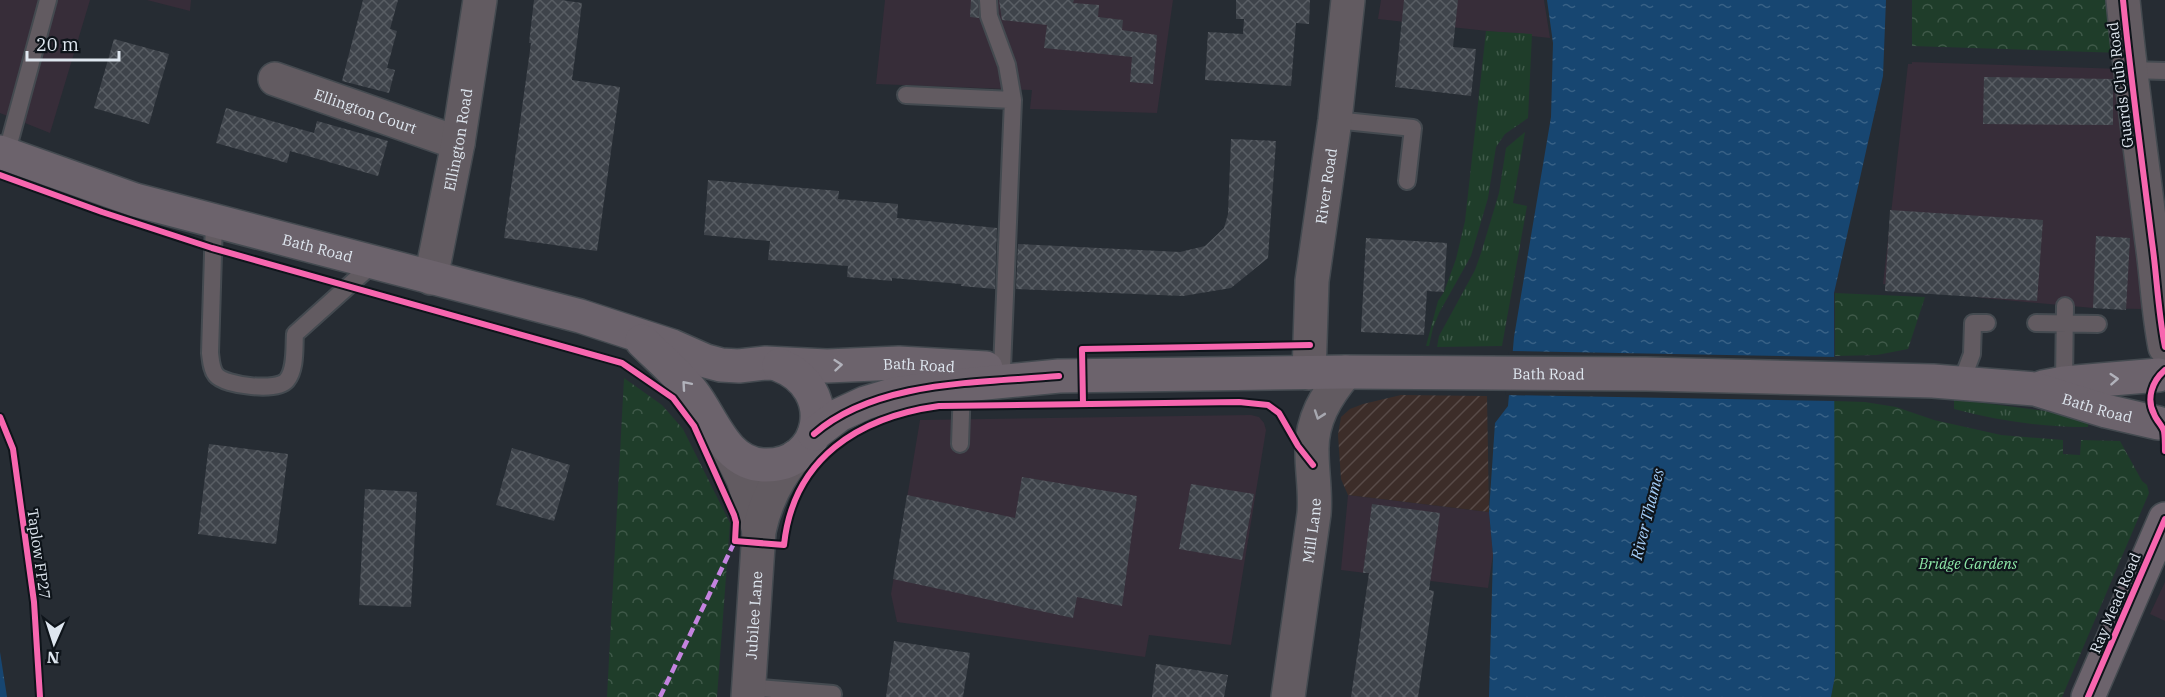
<svg xmlns="http://www.w3.org/2000/svg" width="2165" height="697" viewBox="0 0 2165 697" font-family="'IBM Plex Serif',serif">
<style>
.commercial{fill:#372d39}
.industrial{fill:url(#industrial-furrows)}
.grass{fill:url(#grass-tufts)}
.forest{fill:url(#forest-crowns)}
.water{fill:url(#water-ripples)}
.pier{fill:#262c33}
.building{fill:url(#building-cross-hatch)}
.lines{fill:none;stroke-linecap:round;stroke-linejoin:round}
.lane-casing{stroke:#444a50;stroke-width:20}
.street-casing{stroke:#444a50;stroke-width:36}
.primary-casing{stroke:#444a50;stroke-width:36}
.lane{stroke:#625b61;stroke-width:16}
.street{stroke:#625b61;stroke-width:33}
.primary{stroke:#6c636c;stroke-width:33}
.quiet{stroke:#c483df;stroke-width:4.5;stroke-dasharray:9 4.5;stroke-linecap:butt}
.cycleway-casing{stroke:#0e141a;stroke-width:10}
.cycleway{stroke:#f766af;stroke-width:6}
.oneway{stroke:#b1b2bb}
.oneway2{stroke:#a7a8b0}
.labels{text-anchor:middle;dominant-baseline:central;stroke-width:4.5;stroke-linejoin:round;paint-order:stroke}
.street-label{font-size:15px;fill:#dfe7f0;stroke:#0e141a}
.park-label{font-size:15px;font-style:italic;fill:#8de7a7;stroke:#0e141a}
.water-label{font-size:16px;font-style:italic;fill:#a5cef9;stroke:#0e141a}
</style>
<defs>
<pattern id="industrial-furrows" width="10" height="10" patternUnits="userSpaceOnUse" patternTransform="scale(1.5)"><rect width="10" height="10" fill="#3c2d29"/><path d="M-1 1l2-2M0 10L10 0M9 11l2-2" fill="none" stroke="#584b48"/></pattern>
<pattern id="grass-tufts" width="24" height="20" patternUnits="userSpaceOnUse" patternTransform="scale(1.5)"><rect width="24" height="20" fill="#1f3d2a"/><path d="M3 7l-1-3M5 7V3M7 7l1-3M15 17l-1-3M17 17v-4M19 17l1-3" fill="none" stroke="#3f5949"/></pattern>
<pattern id="forest-crowns" width="20" height="18" patternUnits="userSpaceOnUse" patternTransform="scale(1.5)"><rect width="20" height="18" fill="#1f3d2a"/><path d="M2 6a3 3 0 1 1 6 0M12 15a3 3 0 1 1 6 0" fill="none" stroke="#3f5949"/></pattern>
<pattern id="water-ripples" width="26" height="14" patternUnits="userSpaceOnUse" patternTransform="scale(1.5)"><rect width="26" height="14" fill="#174671"/><path d="M2 4q2-2 4 0t4 0M15 11q2-2 4 0t4 0" fill="none" stroke="#386186"/></pattern>
<pattern id="building-cross-hatch" width="8" height="8" patternUnits="userSpaceOnUse" patternTransform="scale(1.5)"><rect width="8" height="8" fill="#3e434a"/><path d="M0 0l8 8M0 8l8-8" fill="none" stroke="#595e64"/></pattern>
</defs>
<rect width="100%" height="100%" fill="#262c33"/>
<!-- commercial -->
<path class="commercial" d="M0,0H90L50,133L0,113Z
M147,0H191L190,11Z
M885,0H1173L1157,113L1030,109L1032,90L876,84Z
M1381,0H1544L1550,38L1378,19Z
M1912,62L2123,69L2144,288L2141,309L2093,308L1983,298L1883,284L1908,64H1912Z
M1251,415L1259,417L1264,423L1266,430L1231,645L1149,635L1145,657L897,622L891,594L920,420Z
M1348,495L1489,512L1493,555L1488,588L1341,570Z
M2165,582V621L2150,614Z"/>
<!-- industrial -->
<path class="industrial" d="M1401,395L1487,396L1489,512L1348,495L1341,479L1338,435L1341,417L1350,409L1363,404Z"/>
<!-- grass -->
<path class="grass" d="M1486,31L1532,34L1528,118L1505,134L1496,147L1488,198L1471,256L1439,313L1433,328L1429,346H1426L1438,301L1444,292L1456,259L1465,221Z
M1525,132L1513,203L1527,206L1502,346L1437,347L1439,336L1475,270L1481,253L1499,193L1506,148Z
M1954,399L2068,414L2088,418V427C2042,427 1999,421 1954,409Z"/>
<!-- forest -->
<path class="forest" d="M1912,0H2115L2122,53L1912,46Z
M1835,293L1925,297L1908,349L1877,355L1835,356Z
M624,378L662,405L683,429L730,523L717,697H607Z
M1834,401L1865,402L1896,407L1934,420L2001,435L2063,440V454L2080,455L2081,440L2120,441L2142,481L2147,485L2149,493L2062,697H1831L1835,676Z"/>
<!-- water -->
<path class="water" d="M1547,0H1886L1883,76L1834,293L1835,676L1831,697H1489L1493,555L1489,512L1495,423L1508,406L1514,337L1551,117L1553,43Z
M0,652L7,697H0Z"/>
<!-- pier -->
<path class="pier" d="M1509,351L1837,357V401L1505,395Z"/>
<!-- building -->
<path class="building" d="M363,0H398L390,29L397,31L387,68L395,70L389,93L342,81Z
M534,0H561L582,3L572,80L620,87L597,251L504,238L531,43H529Z
M971,0H978L979,18L970,17Z
M999,0H1074L1073,3L1099,5L1098,17L1123,20L1122,30L1157,35L1153,84L1130,82L1132,57L1044,48L1047,25L1002,20Z
M1236,0H1310L1309,24L1296,23L1291,86L1205,80L1208,32L1243,34L1244,19H1236Z
M1404,0H1458L1453,47L1476,49L1471,96L1395,87Z
M114,39L169,54L149,124L94,108Z
M1984,77L2113,79V125L1983,124Z
M226,108L314,133L317,121L388,141L378,176L290,151L287,163L216,143Z
M1231,139L1276,141L1268,258L1231,288L1183,296L1016,289L1018,244L1180,252L1205,246L1224,228L1228,214Z
M708,180L839,191L838,199L898,204L897,218L997,228L995,289L961,286V284L892,278V281L847,277L848,266L768,260L770,241L704,235Z
M1890,210L2043,220L2037,301L1885,291Z
M2096,236L2130,238L2126,310L2093,308Z
M1366,238L1447,243L1444,292L1427,291L1424,335L1361,332Z
M209,444L288,454L276,544L198,534Z
M512,448L570,465L554,521L496,505Z
M1022,477L1137,496L1122,606L1077,597L1073,618L893,579L907,495L1015,518Z
M1191,484L1254,494L1242,560L1179,549Z
M365,489L417,492L411,607L359,605Z
M1372,504L1440,513L1429,590L1434,591L1418,697H1351L1369,573H1363Z
M894,641L970,653L963,697H886Z
M1156,664L1228,675L1224,697H1152Z"/>
<g class="lines">
<!-- lane casing -->
<g class="lane-casing">
<path id="lane" d="M988,0L989,16L1007,65L1013,100
M2130,70L2165,71
M906,95L1013,100L1002,369
M1335,120L1413,128L1407,181
M6,155L48,0
M214,221L210,353C211,360 211,369 216,375C225,386 278,392 287,380C296,369 294,348 295,334L374,263
M2036,323L2098,324
M1961,383L1972,354L1973,323H1987
M2064,383L2065,306
M960,444L962,385
M748,687L833,694"/>
</g>
<!-- street casing -->
<g class="street-casing">
<g id="street">
<path d="M2123,0C2131,81 2142,161 2152,242C2157,277 2158,312 2165,347"/>
<path id="s1" d="M275,79L458,143"/>
<path id="s2" d="M431,278L458,143L480,0"/>
<path id="s3" d="M1309,373L1312,281L1335,120L1348,0"/>
<path d="M727,447L743,479L759,531"/>
<path id="s4" d="M748,697L759,531C765,504 776,479 795,457"/>
<path id="s5" d="M1288,697L1314,514C1316,493 1312,473 1312,452C1311,420 1326,396 1346,372"/>
</g>
</g>
<!-- primary casing -->
<g class="primary-casing">
<g id="primary">
<path id="s6" d="M0,152L135,200L580,316L672,346L706,361L721,365L739,366L766,363L827,366L899,363L986,368"/>
<path d="M642,341C659,358 678,374 693,393C713,419 725,463 763,465C824,468 839,388 779,365"/>
<path d="M2043,387L2064,383L2159,375"/>
<path id="s7" d="M814,434L839,415L865,403L895,394L934,388L1059,376L1346,372L1646,374L1933,381L2035,389L2106,411L2158,423"/>
<path d="M2088,697L2165,519"/>
</g>
</g>
<!-- lane -->
<use href="#lane" class="lane"/>
<!-- street -->
<use href="#street" class="street"/>
<!-- primary -->
<use href="#primary" class="primary"/>
<!-- quiet -->
<path class="quiet" d="M660,697L735,541"/>
<!-- cycleway casing -->
<g class="cycleway-casing">
<path id="cycleway" d="M2123,0C2131,81 2142,161 2152,242C2157,277 2158,312 2165,347
M0,175L102,212L212,248L622,363L673,398L694,426L734,515L736,522L735,541L784,545C793,458 859,417 939,406L1239,402L1268,405L1279,413L1298,446L1313,465
M2165,370C2152,381 2146,399 2154,414C2156,420 2162,425 2164,431C2165,437 2165,445 2165,451
M1083,404L1082,349L1310,345
M0,417L13,449L34,602L40,697
M814,434C876,380 980,383 1059,376
M2088,697L2165,519"/>
</g>
<!-- cycleway -->
<use href="#cycleway" class="cycleway"/>
</g>
<!-- one-way arrows -->
<defs><path id="oneway-chevron" d="M-2-3.5L2.5 0L-2 3.5" fill="none" stroke-width="1.6" stroke-linecap="round" stroke-linejoin="round" transform="scale(1.5)"/></defs>
<g class="oneway">
<use href="#oneway-chevron" transform="translate(838 365) rotate(-5)"/>
<use href="#oneway-chevron" transform="translate(2114 379) rotate(-4)"/>
<use href="#oneway-chevron" transform="translate(686 385) rotate(-131)"/>
</g>
<use class="oneway2" href="#oneway-chevron" transform="translate(1319 415) rotate(109)"/>
<g class="labels">
<!-- street labels -->
<g class="street-label">
<text transform="translate(2120 85) rotate(-97)">Guards Club Road</text>
<text stroke="none"><textPath href="#s1" startOffset="96">Ellington Court</textPath></text>
<text stroke="none"><textPath href="#s2" startOffset="141">Ellington Road</textPath></text>
<text stroke="none"><textPath href="#s3" startOffset="188">River Road</textPath></text>
<text stroke="none"><textPath href="#s6" startOffset="332">Bath Road</textPath></text>
<text stroke="none"><textPath href="#s6" startOffset="951">Bath Road</textPath></text>
<text stroke="none"><textPath href="#s7" startOffset="746">Bath Road</textPath></text>
<text stroke="none"><textPath href="#s7" startOffset="1298">Bath Road</textPath></text>
<text stroke="none"><textPath href="#s5" startOffset="168">Mill Lane</textPath></text>
<text transform="translate(39 554) rotate(82)">Taplow FP27</text>
<text transform="translate(2115 603) rotate(-67)">Ray Mead Road</text>
<text stroke="none"><textPath href="#s4" startOffset="82">Jubilee Lane</textPath></text>
</g>
<!-- park labels -->
<g class="park-label">
<text x="1968" y="563">Bridge Gardens</text>
</g>
<!-- water labels -->
<g class="water-label">
<text transform="translate(1647 514) rotate(-76)">River Thames</text>
</g>
</g>
<!-- north arrow -->
<g transform="translate(54 643) rotate(183)" stroke="#0e141a" stroke-width="4.5" paint-order="stroke">
<path d="M0-4.5L10 22L0 15L-10 22Z" fill="#dfe7f0"/>
<text y="-9" font-size="16" font-weight="bold" text-anchor="middle" fill="#dfe7f0">N</text>
</g>
<!-- scale -->
<path d="M27 51v9h92v-9" fill="none" stroke="#dfe7f0" stroke-width="3"/>
<text x="36" y="51" font-size="18" fill="#dfe7f0" stroke="#0e141a" stroke-width="4.5" paint-order="stroke">20 m</text>
</svg>
